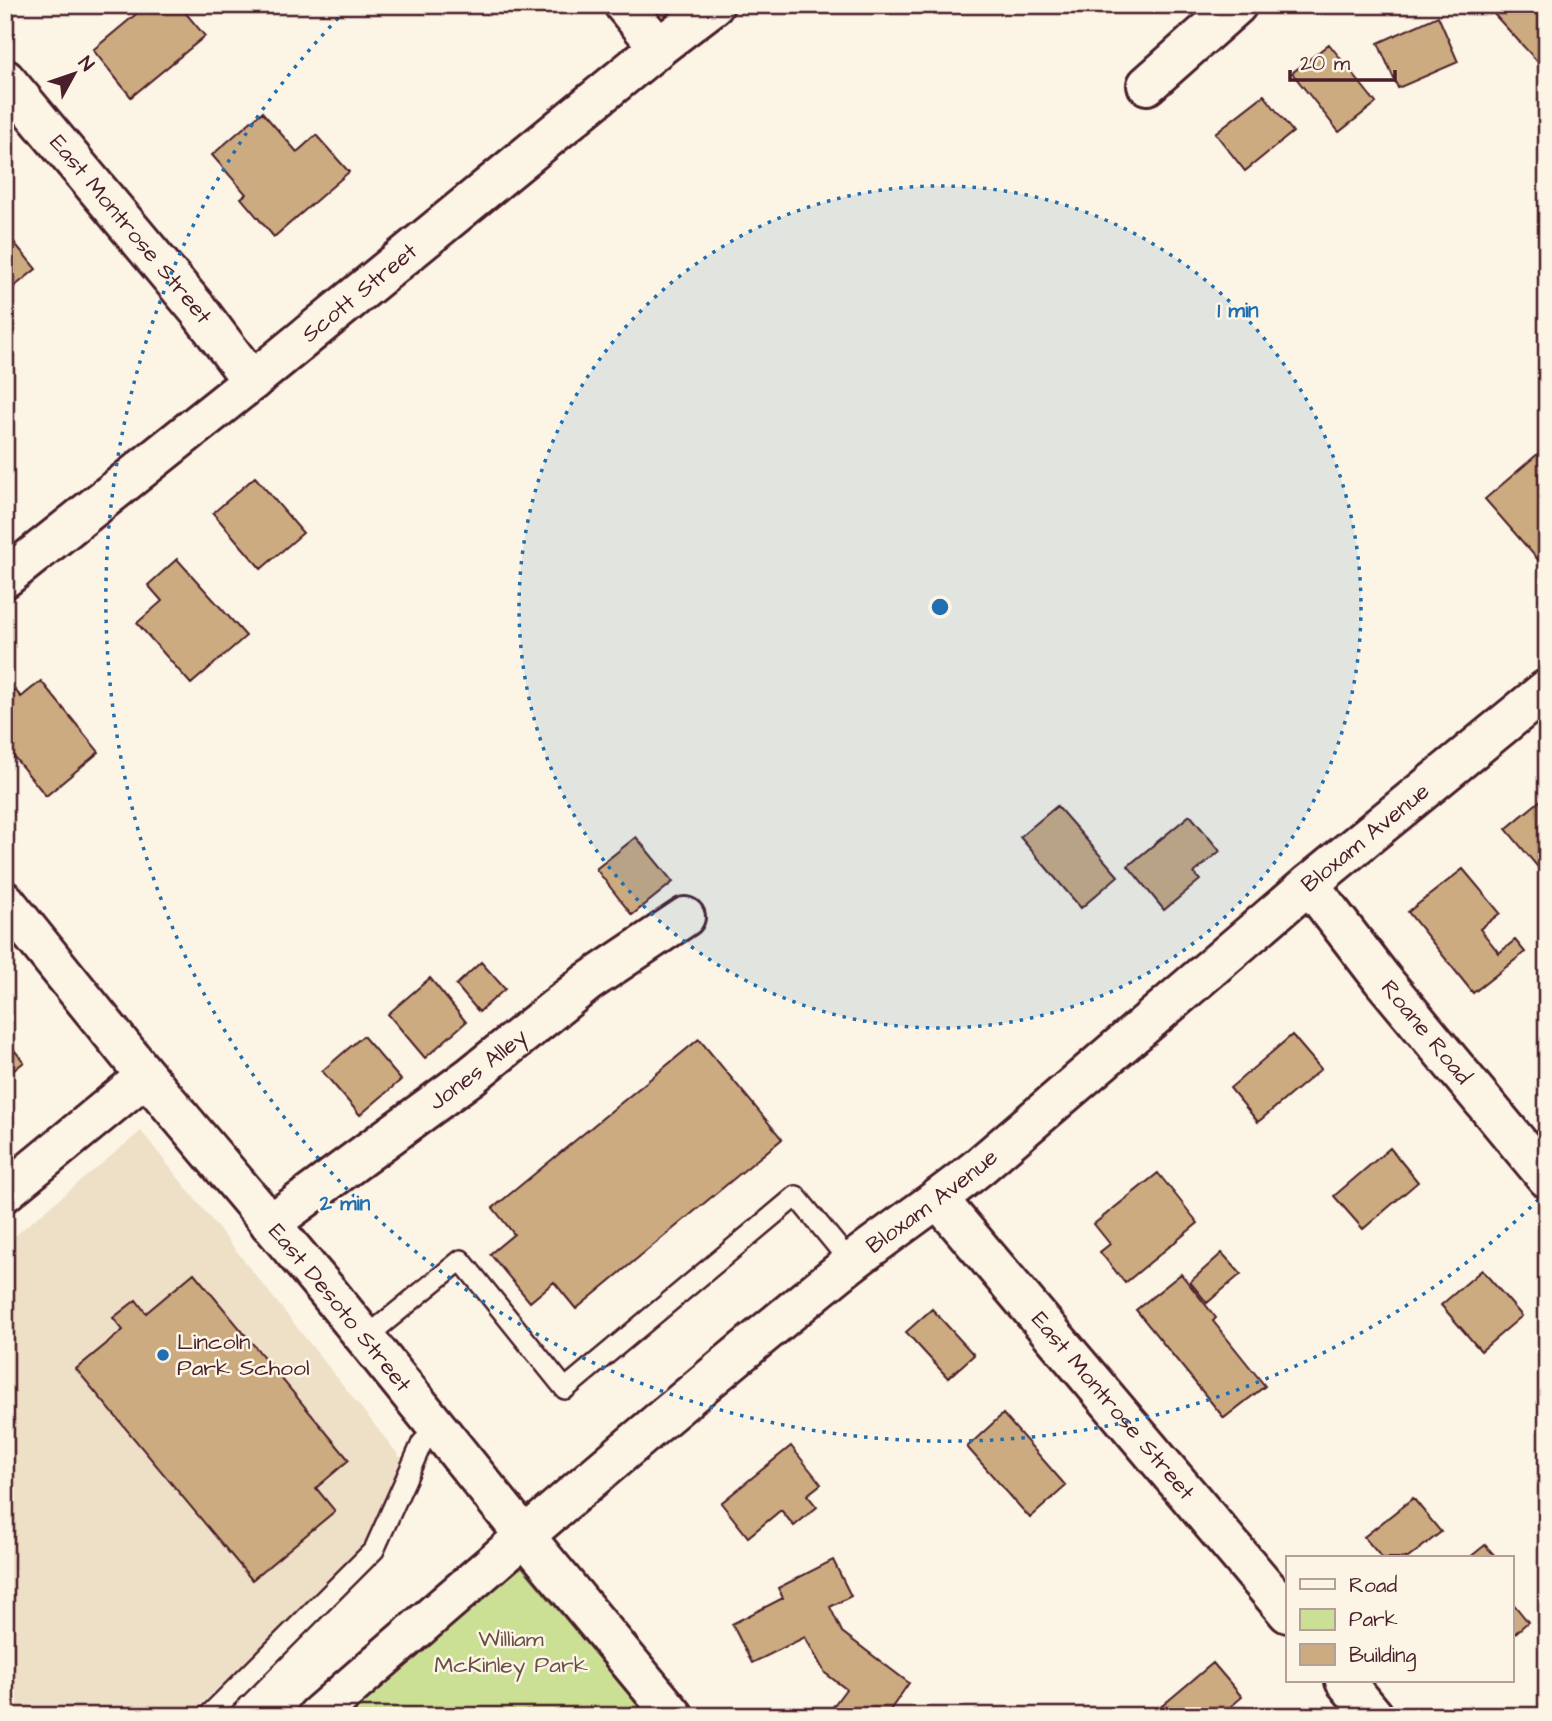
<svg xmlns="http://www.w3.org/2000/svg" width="1552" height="1721" viewBox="0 0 1552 1721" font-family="'Architects Daughter',sans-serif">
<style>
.built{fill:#eedfc7}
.green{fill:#cbe095;stroke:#8a8060;stroke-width:2}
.building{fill:#cdab80;stroke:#4a1f2b;stroke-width:2}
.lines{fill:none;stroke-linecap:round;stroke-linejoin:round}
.service-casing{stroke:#4a1f2b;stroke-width:24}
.minor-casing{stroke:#4a1f2b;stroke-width:44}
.tertiary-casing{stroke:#4a1f2b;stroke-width:44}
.service{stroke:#fcf5e5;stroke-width:19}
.minor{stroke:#fcf5e5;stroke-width:38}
.tertiary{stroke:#fcf5e5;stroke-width:38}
.ring{fill:none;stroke:#1f6fb2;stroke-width:3.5;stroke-dasharray:3.5 7}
.poi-dot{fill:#1f6fb2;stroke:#fcf5e5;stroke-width:2.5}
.labels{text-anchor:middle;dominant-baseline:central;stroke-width:5;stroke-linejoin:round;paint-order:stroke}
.street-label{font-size:23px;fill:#4a1f2b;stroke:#fcf5e5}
.poi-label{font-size:23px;fill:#4a1f2b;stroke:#fcf5e5;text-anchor:start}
.park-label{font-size:23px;fill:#6a4f46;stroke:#fcf5e5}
.centre{fill:#1f6fb2;stroke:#fcf5e5;stroke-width:3.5}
.ring-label{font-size:21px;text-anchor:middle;font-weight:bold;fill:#1f6fb2;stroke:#fcf5e5;stroke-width:5;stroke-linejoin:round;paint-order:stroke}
</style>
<rect width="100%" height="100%" fill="#fcf5e5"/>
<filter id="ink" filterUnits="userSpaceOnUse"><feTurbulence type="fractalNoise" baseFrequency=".0143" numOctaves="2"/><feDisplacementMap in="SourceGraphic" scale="14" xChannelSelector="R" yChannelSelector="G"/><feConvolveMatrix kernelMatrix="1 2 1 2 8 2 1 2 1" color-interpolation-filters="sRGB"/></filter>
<g filter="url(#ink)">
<!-- built -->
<path class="built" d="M141,1131L408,1467L370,1541L189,1716H5V1244Z"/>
<!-- green -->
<path class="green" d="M519,1563L647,1716H345Z"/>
<!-- building -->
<path class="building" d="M147,5H179L205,36L131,97L93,50Z
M1502,5H1547V72L1493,13Z
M1438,16L1458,62L1398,88L1378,43Z
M1329,44L1376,103L1339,132L1292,73Z
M1264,95L1293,132L1245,171L1215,133Z
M262,112L297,152L316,135L349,172L274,237L241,198L246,194L212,155Z
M8,235L36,269L5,294V237Z
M1547,446V570L1485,499Z
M255,477L303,533L261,569L213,513Z
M177,559L246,636L191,684L137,623L162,601L148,585Z
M41,681L99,752L46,796L5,746V698L15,690L21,697Z
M1542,799L1547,804V878L1506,829Z
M1057,806L1118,876L1081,908L1020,837Z
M1190,815L1220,851L1194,873L1200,880L1164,910L1128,866Z
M636,837L673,882L632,915L596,869Z
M1463,869L1500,913L1480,929L1499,953L1515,940L1525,952L1473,993L1408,912Z
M481,962L505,989L479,1012L456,985Z
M430,978L466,1022L425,1058L388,1014Z
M1292,1035L1321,1069L1258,1122L1230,1088Z
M363,1036L401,1080L360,1115L322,1071Z
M5,1039L24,1062L5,1077Z
M699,1039L782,1139L576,1309L554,1282L530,1302L490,1254L514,1234L493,1208Z
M1390,1148L1418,1182L1363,1229L1334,1196Z
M1158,1173L1198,1223L1125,1283L1100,1252L1110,1244L1094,1224Z
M1222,1253L1241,1274L1207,1303L1190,1282Z
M1482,1270L1522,1316L1481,1351L1441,1305Z
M194,1273L349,1460L316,1488L335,1511L252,1580L76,1369L123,1330L113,1318L136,1300L146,1313Z
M1181,1274L1216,1318L1213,1321L1265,1386L1224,1418L1136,1310Z
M932,1309L974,1355L948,1378L906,1332Z
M1003,1414L1066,1486L1030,1518L967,1447Z
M791,1446L821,1484L807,1495L817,1507L794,1526L781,1510L748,1537L721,1503Z
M1413,1498L1441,1532L1408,1558H1382L1364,1537Z
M1485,1545L1497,1558H1469Z
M833,1560L851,1596L830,1607L842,1632L909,1683L886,1716H826L846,1689L825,1673L805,1637L752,1663L732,1624L783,1598L778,1588Z
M1512,1602L1528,1622L1512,1636Z
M1213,1663L1242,1697L1220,1716H1150Z"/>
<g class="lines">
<!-- service casing -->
<g class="service-casing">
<path id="service" d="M364,1339L461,1260L565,1389L796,1196L851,1263
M208,1716L374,1550L422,1443L437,1428"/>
</g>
<!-- minor casing -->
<g class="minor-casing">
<g id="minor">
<path d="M624,5L659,47"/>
<path id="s1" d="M5,79L199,311L252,381"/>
<path d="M1147,85L1237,5"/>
<path id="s2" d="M5,578L252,381L659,47L714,5"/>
<path id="s3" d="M1309,884L1382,979L1547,1178"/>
<path id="s4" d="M5,901L146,1076L328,1292L524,1535L674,1716"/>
<path d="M5,1192L146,1076"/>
<path id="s5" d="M938,1199L1288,1613"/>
<path id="s6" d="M270,1224L471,1076L588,982L685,917"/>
<path d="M1345,1681L1374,1716"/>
</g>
</g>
<!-- tertiary casing -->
<g class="tertiary-casing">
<g id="tertiary">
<path id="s7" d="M317,1716C492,1563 668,1411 848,1265C891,1231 937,1201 980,1166L1309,884L1547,689"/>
</g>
</g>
<!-- service -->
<use href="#service" class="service"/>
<!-- minor -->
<use href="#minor" class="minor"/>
<!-- tertiary -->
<use href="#tertiary" class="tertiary"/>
</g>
</g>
<!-- distance rings -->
<circle cx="940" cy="607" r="421" fill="#1f6fb2" fill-opacity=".12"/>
<g class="ring">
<circle cx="940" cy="607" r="421"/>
<path d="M1546 1192A842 842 0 1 1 350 6"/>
</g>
<!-- markers -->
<circle class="poi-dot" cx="163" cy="1355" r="7"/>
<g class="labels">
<!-- street labels -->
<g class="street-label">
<text stroke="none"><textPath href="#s1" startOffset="196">East Montrose Street</textPath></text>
<text stroke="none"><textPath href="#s2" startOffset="455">Scott Street</textPath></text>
<text stroke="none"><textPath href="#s7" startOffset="1368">Bloxam Avenue</textPath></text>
<text stroke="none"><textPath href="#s3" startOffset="189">Roane Road</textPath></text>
<text stroke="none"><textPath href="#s6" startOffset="259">Jones Alley</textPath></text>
<text stroke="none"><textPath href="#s7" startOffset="802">Bloxam Avenue</textPath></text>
<text stroke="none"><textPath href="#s4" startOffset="527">East Desoto Street</textPath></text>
<text stroke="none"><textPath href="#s5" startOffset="271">East Montrose Street</textPath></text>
</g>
<!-- poi labels -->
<g class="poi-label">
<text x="177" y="1342">Lincoln<tspan x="177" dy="26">Park School</tspan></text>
</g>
<!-- park labels -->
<g class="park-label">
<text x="511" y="1639">William<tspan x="511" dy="26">McKinley Park</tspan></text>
</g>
</g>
<circle cx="940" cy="607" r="10" class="centre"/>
<g class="ring-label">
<text x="1238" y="317">1 min</text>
<text x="345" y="1210">2 min</text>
</g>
<!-- margin -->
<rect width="1552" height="1721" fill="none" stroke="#fcf5e5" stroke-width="28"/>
<rect x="14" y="14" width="1524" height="1693" fill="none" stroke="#4a1f2b" stroke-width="2.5" filter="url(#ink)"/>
<!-- legend -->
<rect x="1286" y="1556" width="228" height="126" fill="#fcf5e5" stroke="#b59f9b" stroke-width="2"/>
<rect x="1300" y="1579" width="35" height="10" fill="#fcf5e5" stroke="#b59f9b" stroke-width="2"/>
<text x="1349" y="1592" font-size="21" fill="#4a1f2b">Road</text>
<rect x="1300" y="1609" width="35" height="21" fill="#cbe095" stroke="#b59f9b" stroke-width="2"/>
<text x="1349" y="1626" font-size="21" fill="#4a1f2b">Park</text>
<rect x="1300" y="1644" width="35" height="21" fill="#cdab80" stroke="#b59f9b" stroke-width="2"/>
<text x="1349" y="1662" font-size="21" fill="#4a1f2b">Building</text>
<!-- north arrow -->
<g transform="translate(74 74) rotate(50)" stroke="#fcf5e5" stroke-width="5" paint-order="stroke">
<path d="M0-5L12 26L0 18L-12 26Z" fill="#4a1f2b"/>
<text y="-10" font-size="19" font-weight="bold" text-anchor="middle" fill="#4a1f2b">N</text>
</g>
<!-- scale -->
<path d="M1290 70v10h105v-10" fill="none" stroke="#4a1f2b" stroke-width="3.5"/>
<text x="1300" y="70" font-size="21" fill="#4a1f2b" stroke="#fcf5e5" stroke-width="5" paint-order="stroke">20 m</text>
</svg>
